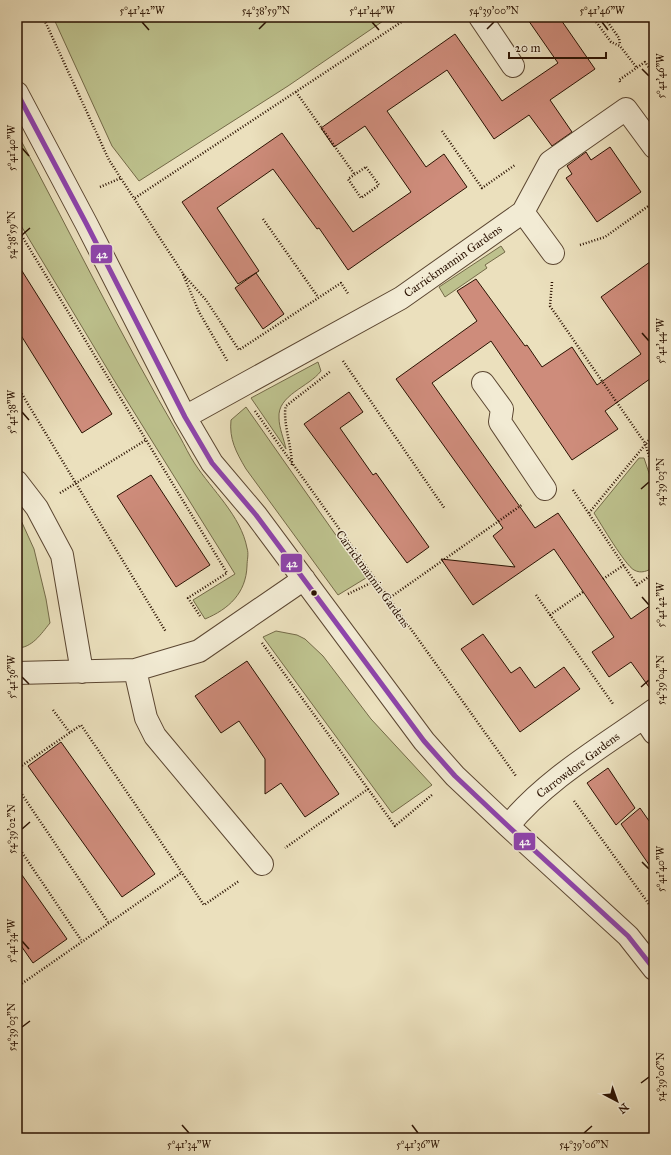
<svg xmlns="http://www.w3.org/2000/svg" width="671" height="1155" viewBox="0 0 671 1155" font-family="'IM FELL Great Primer',serif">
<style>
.green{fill:#bdc18d;stroke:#746a48}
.building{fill:#ce8c7b;stroke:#2b1202}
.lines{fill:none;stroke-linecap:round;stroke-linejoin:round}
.minor-casing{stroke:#5b4631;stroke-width:24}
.path{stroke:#2b1202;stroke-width:2.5;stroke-dasharray:1 2;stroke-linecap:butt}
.minor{stroke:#f2ebd4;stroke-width:22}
.bus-1-casing{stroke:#f2ebd4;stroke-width:8}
.bus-1{stroke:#8e44ad;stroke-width:5}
.ticks{fill:none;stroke:#2b1202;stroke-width:1.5}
.bus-dot{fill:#2b1202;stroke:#f2ebd4;stroke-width:1.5}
.labels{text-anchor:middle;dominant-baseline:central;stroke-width:3;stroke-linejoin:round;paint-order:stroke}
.street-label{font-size:12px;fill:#2b1202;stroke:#f2ebd4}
.line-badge{stroke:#f2ebd4;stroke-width:1.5}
.badge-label{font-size:11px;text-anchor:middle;font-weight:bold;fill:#fff}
.neatline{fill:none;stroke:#2b1202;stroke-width:1.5}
.ticks-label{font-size:10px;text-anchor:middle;fill:#2b1202}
</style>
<rect width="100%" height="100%" fill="#ebe0bd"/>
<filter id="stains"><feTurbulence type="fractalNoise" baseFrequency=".005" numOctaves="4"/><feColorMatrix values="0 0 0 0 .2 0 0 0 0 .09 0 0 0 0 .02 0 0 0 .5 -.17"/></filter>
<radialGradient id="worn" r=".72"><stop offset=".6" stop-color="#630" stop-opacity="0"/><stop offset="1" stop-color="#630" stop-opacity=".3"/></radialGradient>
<!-- green -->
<path class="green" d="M53,17H389L288,86L139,181L112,146Z
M17,133C71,234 122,338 180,437C185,446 189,455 195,464C212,490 241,516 247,548C249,554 247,560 247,566C246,593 229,609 205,619L193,600L235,574L114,380L17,219Z
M501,246L505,252L485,265L487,268L445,297L439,287Z
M318,362L321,371C309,387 277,395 279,418C279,428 284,439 286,449L251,398Z
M246,407L366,578L338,595L246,469C236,452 229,439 231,420Z
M639,458H644L654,488V567C648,571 641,574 634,570C625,565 601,524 594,513Z
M19,516L34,549L46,599L50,623C41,634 32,648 17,648V517Z
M276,631L297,635L305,639L323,656L371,719L432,785L392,813L263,637Z"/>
<!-- building -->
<path class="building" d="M526,17H559L595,69L550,100L572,132L552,146L529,115L494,139L447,70L387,111L426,167L444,154L467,187L348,270L319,228L317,229L273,169L217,208L259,271L238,284L182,202L282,133L353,232L411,192L365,126L334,147L321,128L455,34L502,101L558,63Z
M610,147L641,192L597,222L566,178L572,174L567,166L586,152L591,160Z
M654,259V376L605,411L618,429L572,460L491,341L432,383L535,528L558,513L631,619L654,603V694L631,662L609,677L592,652L614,637L554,549L473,605L441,559L515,567L493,536L503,528L396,379L477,321L457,291L476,279L525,346L527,345L542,367L572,347L597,385L641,354L601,297Z
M17,263L112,414L82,433L17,329Z
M256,273L284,314L263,329L235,288Z
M349,392L363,412L340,428L373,475L376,473L429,547L407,563L304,424Z
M151,475L210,565L176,587L117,496Z
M483,634L511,673L520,667L535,688L564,667L580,689L520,732L461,649Z
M247,661L339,794L305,817L281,783L265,794V759L239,721L221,733L195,696Z
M61,742L155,874L122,897L28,766Z
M608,768L635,808L616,825L587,783Z
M640,808L654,828V872L621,824Z
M17,868L67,939L33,963L17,940Z"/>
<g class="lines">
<!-- minor casing -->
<g class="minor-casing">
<path id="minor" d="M480,17L513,66
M17,93L87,225L185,417L212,463L256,515L424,741L455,776L508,826L628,936L654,969
M523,212L553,253
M483,383L502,409L500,422L545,489
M185,417L401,298L523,212L550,162L626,109L654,147
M17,482L37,508L62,555L82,672
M135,670L146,718L155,736L262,864
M17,673L135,670L199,651L304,579
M644,718L654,733
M508,826C547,778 604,746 654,710"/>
</g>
<!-- path -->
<path class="path" d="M43,17L109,160L182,272L199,312L228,362
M589,17L594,19L611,42L620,46L637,68
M604,17L619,38L620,45
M620,82L619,80L645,62L654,75
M296,92L355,175
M442,131L482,188L515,165
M366,167L379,185L361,198L348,179Z
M100,187L121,178
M135,198L409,17
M263,219L318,297
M17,228L227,573L188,598L200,616
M580,245L605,237L654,202
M183,274L206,300L239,350L341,283L349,295
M552,282L550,306L645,443L654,472
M343,361L445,509
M17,386L166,632
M255,411L516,776
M292,465C292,448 282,419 286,406L331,371
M573,490L637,585L654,573
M60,493L146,440
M589,513L654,434
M603,579L624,565
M348,594L375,581
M536,595L613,704
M388,599L523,504
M550,615L583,592
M262,643L368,789L285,848
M53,710L70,733
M17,769L81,725L204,905L239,881
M17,787L108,922
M368,789L395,826L433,794
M574,801L654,911
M17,845L81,940
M17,987L181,873"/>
<!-- minor -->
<use href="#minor" class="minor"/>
<!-- bus-1 casing -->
<g class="bus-1-casing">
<path id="bus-1" d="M17,93L87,225L185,417L212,463L256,515L424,741L455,776L508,826L628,936L654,969"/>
</g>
<!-- bus-1 -->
<use href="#bus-1" class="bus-1"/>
</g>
<!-- ticks -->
<path class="ticks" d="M142,22L149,30M372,22L379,30M602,22L608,30M259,29L266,22M487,29L494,22M642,69L649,76M22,148L29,156M22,235L30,228M642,333L649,341M22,412L29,420M641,489L649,482M642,597L649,605M22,677L29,684M641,687L649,680M22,829L30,822M642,862L649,869M22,941L29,949M22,1027L30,1021M641,1083L649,1077M182,1125L189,1133M412,1125L418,1133M584,1133L592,1126"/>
<!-- markers -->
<circle class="bus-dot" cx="314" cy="593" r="3.5"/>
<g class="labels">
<!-- street labels -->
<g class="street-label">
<text transform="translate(453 261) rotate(-35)">Carrickmannin Gardens</text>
<text transform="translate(373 579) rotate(54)">Carrickmannin Gardens</text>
<text transform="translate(578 765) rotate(-37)">Carrowdore Gardens</text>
</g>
</g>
<g class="line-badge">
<rect x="90" y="244" width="23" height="20" rx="4" fill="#8e44ad"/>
<rect x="280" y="553" width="23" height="20" rx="4" fill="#8e44ad"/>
<rect x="513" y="832" width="23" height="19" rx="4" fill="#8e44ad"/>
</g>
<g class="badge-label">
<text x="102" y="258">42</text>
<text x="292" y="567">42</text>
<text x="525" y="845">42</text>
</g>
<!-- margin -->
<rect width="671" height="1155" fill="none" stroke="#ebe0bd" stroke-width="44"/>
<!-- north arrow -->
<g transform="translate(617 1101) rotate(139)" stroke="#f2ebd4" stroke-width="3" paint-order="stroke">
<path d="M0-3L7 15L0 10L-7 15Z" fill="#2b1202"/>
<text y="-6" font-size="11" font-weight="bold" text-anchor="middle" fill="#2b1202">N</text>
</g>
<!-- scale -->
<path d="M509 52v6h97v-6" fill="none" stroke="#2b1202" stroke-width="2"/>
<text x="515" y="52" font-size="12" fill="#2b1202" stroke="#f2ebd4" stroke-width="3" paint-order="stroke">20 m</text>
<rect x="22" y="22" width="627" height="1111" class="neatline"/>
<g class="ticks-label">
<text x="142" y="14">5°41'42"W</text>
<text x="266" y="14">54°38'59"N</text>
<text x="372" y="14">5°41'44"W</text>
<text x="494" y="14">54°39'00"N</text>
<text x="602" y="14">5°41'46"W</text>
<text transform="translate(660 76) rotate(-90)" y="4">5°41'46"W</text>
<text transform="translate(11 148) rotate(-90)" y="4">5°41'40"W</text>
<text transform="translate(11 235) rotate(-90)" y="4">54°38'59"N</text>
<text transform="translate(660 341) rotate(-90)" y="4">5°41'44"W</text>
<text transform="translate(11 412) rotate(-90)" y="4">5°41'38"W</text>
<text transform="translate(660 482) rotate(-90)" y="4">54°39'03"N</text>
<text transform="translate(660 605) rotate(-90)" y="4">5°41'42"W</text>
<text transform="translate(11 677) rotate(-90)" y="4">5°41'36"W</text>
<text transform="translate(660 680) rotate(-90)" y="4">54°39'04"N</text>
<text transform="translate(11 829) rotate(-90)" y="4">54°39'02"N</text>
<text transform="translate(660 869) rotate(-90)" y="4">5°41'40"W</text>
<text transform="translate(11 941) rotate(-90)" y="4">5°41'34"W</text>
<text transform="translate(11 1027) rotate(-90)" y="4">54°39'03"N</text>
<text transform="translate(660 1077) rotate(-90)" y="4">54°39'06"N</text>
<text x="189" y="1148">5°41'34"W</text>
<text x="418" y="1148">5°41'36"W</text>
<text x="584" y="1148">54°39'06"N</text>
</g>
<rect width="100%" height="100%" filter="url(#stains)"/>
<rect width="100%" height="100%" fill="url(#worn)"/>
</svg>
